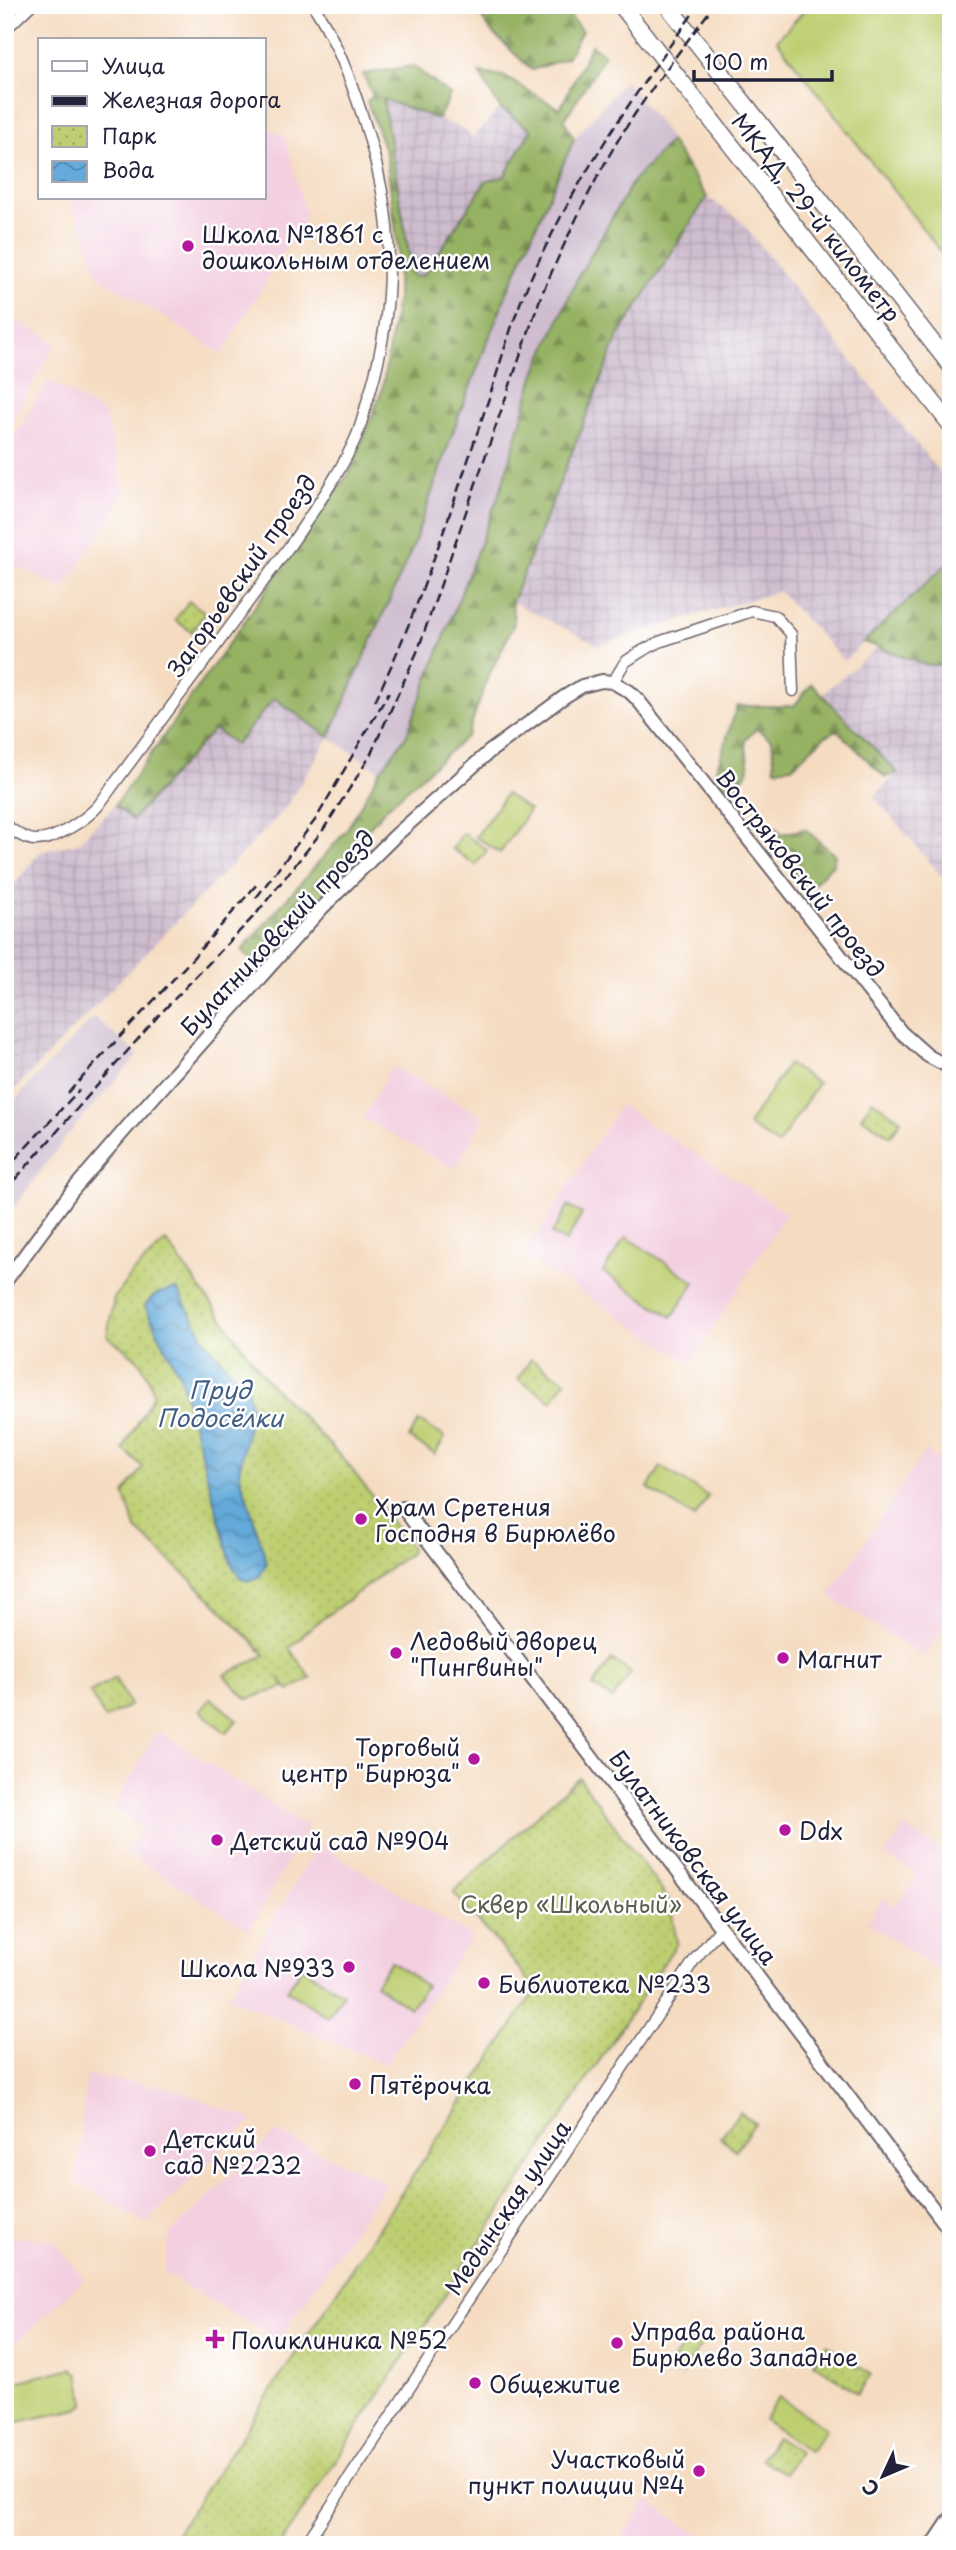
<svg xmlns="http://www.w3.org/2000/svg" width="956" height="2550" viewBox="0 0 956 2550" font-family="'Playpen Sans',sans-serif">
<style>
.built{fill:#f3cfe0}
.industrial{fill:url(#industrial-grid)}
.railway{fill:#cfbdcf}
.green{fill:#becf71;stroke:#707856;stroke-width:2}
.forest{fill:url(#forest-firs);stroke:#5c6a4f;stroke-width:2}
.park{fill:url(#park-dots);stroke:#707856;stroke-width:2}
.water{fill:url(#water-waves);stroke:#43668a;stroke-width:2}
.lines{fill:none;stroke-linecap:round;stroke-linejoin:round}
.minor-casing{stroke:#6c636a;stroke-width:13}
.tertiary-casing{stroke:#6c636a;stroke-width:16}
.trunk-casing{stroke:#6c636a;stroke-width:19}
.minor{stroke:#fff;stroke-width:10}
.tertiary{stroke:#fff;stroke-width:12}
.trunk{stroke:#fff;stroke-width:16}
.rail{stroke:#22223b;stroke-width:2.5;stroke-dasharray:10 5;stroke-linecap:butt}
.poi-dot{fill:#b5179e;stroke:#fff;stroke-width:2.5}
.labels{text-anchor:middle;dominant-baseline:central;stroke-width:5;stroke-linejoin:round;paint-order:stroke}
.street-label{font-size:23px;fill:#22223b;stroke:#fff}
.poi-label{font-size:23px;fill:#22223b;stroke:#fff;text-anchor:start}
.park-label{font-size:23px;fill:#595f4e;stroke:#fff}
.water-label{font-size:24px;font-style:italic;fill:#405f83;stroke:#fff}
</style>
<defs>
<pattern id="industrial-grid" width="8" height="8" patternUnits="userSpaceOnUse" patternTransform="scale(1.75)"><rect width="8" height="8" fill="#cfbdcf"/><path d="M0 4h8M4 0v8" fill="none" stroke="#b1a2b3"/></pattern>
<pattern id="forest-firs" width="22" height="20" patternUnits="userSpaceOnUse" patternTransform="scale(1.75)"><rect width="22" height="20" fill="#96b263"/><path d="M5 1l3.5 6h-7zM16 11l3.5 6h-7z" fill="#7a9053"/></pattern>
<pattern id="park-dots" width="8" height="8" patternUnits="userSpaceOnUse" patternTransform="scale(1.75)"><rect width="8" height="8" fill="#becf71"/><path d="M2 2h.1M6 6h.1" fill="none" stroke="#a3b163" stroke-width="1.8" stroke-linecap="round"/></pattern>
<pattern id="water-waves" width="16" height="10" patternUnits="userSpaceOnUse" patternTransform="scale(1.75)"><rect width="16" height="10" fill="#64aada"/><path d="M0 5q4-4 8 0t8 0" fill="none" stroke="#528ab2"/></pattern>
</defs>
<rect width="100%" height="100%" fill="#fff"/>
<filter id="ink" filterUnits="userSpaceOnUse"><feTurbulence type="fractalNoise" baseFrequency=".0143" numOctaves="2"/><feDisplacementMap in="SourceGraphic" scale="14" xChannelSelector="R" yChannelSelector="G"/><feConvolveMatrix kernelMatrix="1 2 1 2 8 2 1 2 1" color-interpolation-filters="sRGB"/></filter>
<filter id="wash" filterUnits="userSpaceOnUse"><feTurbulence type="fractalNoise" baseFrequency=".00686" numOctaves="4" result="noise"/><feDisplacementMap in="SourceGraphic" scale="28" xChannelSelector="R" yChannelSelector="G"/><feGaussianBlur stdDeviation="1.57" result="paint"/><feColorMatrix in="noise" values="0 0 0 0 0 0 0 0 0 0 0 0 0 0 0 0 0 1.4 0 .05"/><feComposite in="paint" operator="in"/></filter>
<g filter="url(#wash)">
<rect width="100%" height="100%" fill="#f5dcc1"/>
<!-- built -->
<path class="built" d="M264,125L285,137L306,215L222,354L99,276L70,198H264Z
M5,314L56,343L5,432Z
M48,380L105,414L126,494L63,590L5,560V537L9,532L5,529V453Z
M392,1066L484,1117L455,1169L363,1118Z
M620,1105L787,1213L691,1363L524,1255Z
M925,1450L951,1467V1615L923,1657L829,1596Z
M158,1731L308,1827L249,1930L127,1853L142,1828L113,1808Z
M904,1826L951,1857V1979L867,1922L883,1898L896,1906L917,1875L885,1855Z
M318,1844L472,1937L386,2065L228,1997Z
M86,2075L170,2088L253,2120L146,2223L77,2182Z
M276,2132L386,2183L278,2341L164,2273L169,2235Z
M13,2237L52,2240L84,2279L5,2353V2240Z
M647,2500L715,2545H617Z"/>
<!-- industrial -->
<path class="industrial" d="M383,99L464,129L472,138L500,108L531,130L504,178L486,181L424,275L413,277Z
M707,197L740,220L951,487V560L844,661L779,591L598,645L512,602L618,337Z
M877,648L926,665L951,664V887L874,797L898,772L823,693Z
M274,698L329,737L284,810L12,1092L5,1085V896L40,852L78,843L115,805L133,819L214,729L236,745Z"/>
<!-- railway -->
<path class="railway" d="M625,80L671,139L633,181L578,277L535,373L501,489L406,736L380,771L329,737L412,549L459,415L506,295L574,139Z
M94,1017L138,1055L67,1136L5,1219V1110Z"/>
<!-- green -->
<path class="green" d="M809,5H951V265L777,40Z
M506,794L529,810L500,853L476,837Z
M788,1064L818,1083L778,1145L748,1125Z
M568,1206L582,1214L566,1242L552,1234Z
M626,1237L695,1282L672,1317L603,1272Z
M419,1421L445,1437L435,1454L409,1438Z
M661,1467L708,1496L695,1518L648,1488Z
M211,1698L237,1720L226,1733L200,1711Z
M391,1961L426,1986L410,2008L375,1984Z
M302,1967L343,1994L328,2017L287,1990Z
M72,2368L79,2374L85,2403L78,2409L18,2422L9,2415L5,2392L12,2383Z
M779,2397L826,2429L810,2452L764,2420Z"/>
<!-- forest -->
<path class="forest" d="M474,5H560L582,31L567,58L532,70L490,30Z
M591,45L605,55L564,120L574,139L506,295L459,415L412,549L329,737L274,698L236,745L214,729L132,820L115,805L351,470L382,390L397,299L398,251L386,153L367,101L373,96L363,74L413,66L450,95L438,119L383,99L413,277L424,275L486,181L504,177L531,130L500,108L479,73L503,76L560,109Z
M670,141L707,197L618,337L512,602L514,624L489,675L467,736L385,809L345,855V872L258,969L242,950L346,831L380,771L406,736L501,489L535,373L578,277L633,181Z
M951,560V664L926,665L864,642Z
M812,684L898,773L885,777L837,730L824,737L792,767L775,769L772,740L756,729L745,740L749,769L730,797L714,777L737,706H794Z
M771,823L782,834L805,829L835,855L833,864L805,893L790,866L798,860L792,848L777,849L761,831Z"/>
<!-- park -->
<path class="park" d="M189,601L206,613L192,632L175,620Z
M463,833L487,850L476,865L452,849Z
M872,1100L901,1120L891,1136L861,1117Z
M166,1241L267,1380L347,1463L411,1548L410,1553L304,1633L302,1637L289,1648L311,1678L289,1691L279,1677L285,1687L247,1699L224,1675L265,1655L211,1599L136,1529L124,1494L143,1467L123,1449L154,1394C144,1359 134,1356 107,1336L114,1298L132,1273Z
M531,1359L565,1381L552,1401L518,1379Z
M612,1659L631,1673L612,1699L593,1686Z
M115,1678L130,1705L105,1719L90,1692Z
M579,1777L670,1902L677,1943L280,2545H169L535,1991L518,1967L453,1892Z
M740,2112L755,2123L736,2150L720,2138Z
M692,2331L705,2340L682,2374L669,2366Z
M827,2344L871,2375L858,2393L814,2363Z
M776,2437L799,2452L785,2474L761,2459Z"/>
<!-- water -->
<path class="water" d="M177,1289L207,1344L248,1389L251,1410L239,1472L267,1563L259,1577L248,1581L240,1578L231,1563L180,1376L145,1307C151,1294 163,1291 177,1289Z"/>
</g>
<g filter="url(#ink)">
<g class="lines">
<!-- minor casing -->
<g class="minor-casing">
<path id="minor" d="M5,30L31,5
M613,682L625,662L642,651L659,642L752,611L775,616L791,634L793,691
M5,825C14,831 25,840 35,840C55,841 86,819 98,806L294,540C316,507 341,472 357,435C363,420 366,404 371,389C401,284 392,198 356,97C345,65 332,33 313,5
M305,2545L695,1959L721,1928"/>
</g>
<!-- tertiary casing -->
<g class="tertiary-casing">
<path id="tertiary" d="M5,1282L72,1191L135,1118L322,908L395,836L489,752L564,697L582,686L602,681L613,682L630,692L638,700L901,1032L928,1056L951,1068
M403,1508L951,2232
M933,2545L951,2518"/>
</g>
<!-- trunk casing -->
<g class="trunk-casing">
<path id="trunk" d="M621,5L951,425
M667,5L951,366"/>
</g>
<!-- minor -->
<use href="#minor" class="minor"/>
<!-- tertiary -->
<use href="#tertiary" class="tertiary"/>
<!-- trunk -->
<use href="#trunk" class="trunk"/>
<!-- rail -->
<path class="rail" d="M375,701C421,605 453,504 487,404C500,366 510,326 526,289C572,183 632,98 699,5
M256,898L316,819L389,692
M68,1093L192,959L258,883
M5,1170L79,1090
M5,1191L159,1015L256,914L323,830L369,758L418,650L541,296C564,244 588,191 617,142C646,94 681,50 714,5"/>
</g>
</g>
<!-- markers -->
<g class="poi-dot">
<circle cx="188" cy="246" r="7"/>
<circle cx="361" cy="1519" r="7"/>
<circle cx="396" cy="1653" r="7"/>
<circle cx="783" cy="1658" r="7"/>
<circle cx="474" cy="1759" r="7"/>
<circle cx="785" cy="1830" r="7"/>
<circle cx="217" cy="1840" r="7"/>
<circle cx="349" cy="1967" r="7"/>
<circle cx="484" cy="1983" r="7"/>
<circle cx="355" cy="2084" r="7"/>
<circle cx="150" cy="2151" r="7"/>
<path d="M211.5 2328.5h7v7h7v7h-7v7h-7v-7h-7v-7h7z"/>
<circle cx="617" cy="2343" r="7"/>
<circle cx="475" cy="2383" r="7"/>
<circle cx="699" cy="2471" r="7"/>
</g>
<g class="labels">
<!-- street labels -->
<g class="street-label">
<text transform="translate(817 217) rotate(52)">МКАД, 29-й километр</text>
<text transform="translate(241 575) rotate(-55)">Загорьевский проезд</text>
<text transform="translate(801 873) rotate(52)">Востряковский проезд</text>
<text transform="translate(277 932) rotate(-47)">Булатниковский проезд</text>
<text transform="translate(694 1857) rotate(53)">Булатниковская улица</text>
<text transform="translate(507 2207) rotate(-56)">Медынская улица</text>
</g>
<!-- poi labels -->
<g class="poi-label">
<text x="202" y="233">Школа №1861 с<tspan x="202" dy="26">дошкольным отделением</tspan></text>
<text x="375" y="1506">Храм Сретения<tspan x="375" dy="26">Господня в Бирюлёво</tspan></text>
<text x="410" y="1640">Ледовый дворец<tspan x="410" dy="26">"Пингвины"</tspan></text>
<text x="797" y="1658">Магнит</text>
<text x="460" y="1746" text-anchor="end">Торговый<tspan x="460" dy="26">центр "Бирюза"</tspan></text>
<text x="799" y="1830">Ddx</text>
<text x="231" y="1840">Детский сад №904</text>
<text x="335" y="1967" text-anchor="end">Школа №933</text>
<text x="498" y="1983">Библиотека №233</text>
<text x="369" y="2084">Пятёрочка</text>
<text x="164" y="2138">Детский<tspan x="164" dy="26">сад №2232</tspan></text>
<text x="631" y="2330">Управа района<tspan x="631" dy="26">Бирюлево Западное</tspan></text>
<text x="231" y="2339">Поликлиника №52</text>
<text x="489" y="2383">Общежитие</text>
<text x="685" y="2458" text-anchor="end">Участковый<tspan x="685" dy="26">пункт полиции №4</tspan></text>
</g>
<!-- park labels -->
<g class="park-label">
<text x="571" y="1903">Сквер «Школьный»</text>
</g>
<!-- water labels -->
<g class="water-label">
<text x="220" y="1389">Пруд<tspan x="220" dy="28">Подосёлки</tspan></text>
</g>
</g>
<!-- margin -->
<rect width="956" height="2550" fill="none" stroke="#fff" stroke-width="28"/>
<!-- legend -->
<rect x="38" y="38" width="228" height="161" fill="#ffffff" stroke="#a7a7b1" stroke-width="2"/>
<rect x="52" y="61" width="35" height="10" fill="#ffffff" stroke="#a7a7b1" stroke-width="2"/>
<text x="102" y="74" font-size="21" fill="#22223b">Улица</text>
<rect x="52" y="96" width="35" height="10" fill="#22223b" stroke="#a7a7b1" stroke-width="2"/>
<text x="102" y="108" font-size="21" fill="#22223b">Железная дорога</text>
<rect x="52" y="126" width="35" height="21" fill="url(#park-dots)" stroke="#a7a7b1" stroke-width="2"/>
<text x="102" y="144" font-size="21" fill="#22223b">Парк</text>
<rect x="52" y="161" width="35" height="21" fill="url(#water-waves)" stroke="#a7a7b1" stroke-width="2"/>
<text x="102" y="178" font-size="21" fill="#22223b">Вода</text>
<!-- north arrow -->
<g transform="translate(883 2476) rotate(226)" stroke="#ffffff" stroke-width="5" paint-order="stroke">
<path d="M0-5L12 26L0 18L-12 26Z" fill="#22223b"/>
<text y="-10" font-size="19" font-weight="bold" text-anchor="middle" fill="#22223b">С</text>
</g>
<!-- scale -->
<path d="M694 70v10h138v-10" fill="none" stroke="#22223b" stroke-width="3.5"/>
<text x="704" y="70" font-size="21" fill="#22223b" stroke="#ffffff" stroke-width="5" paint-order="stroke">100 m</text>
</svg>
